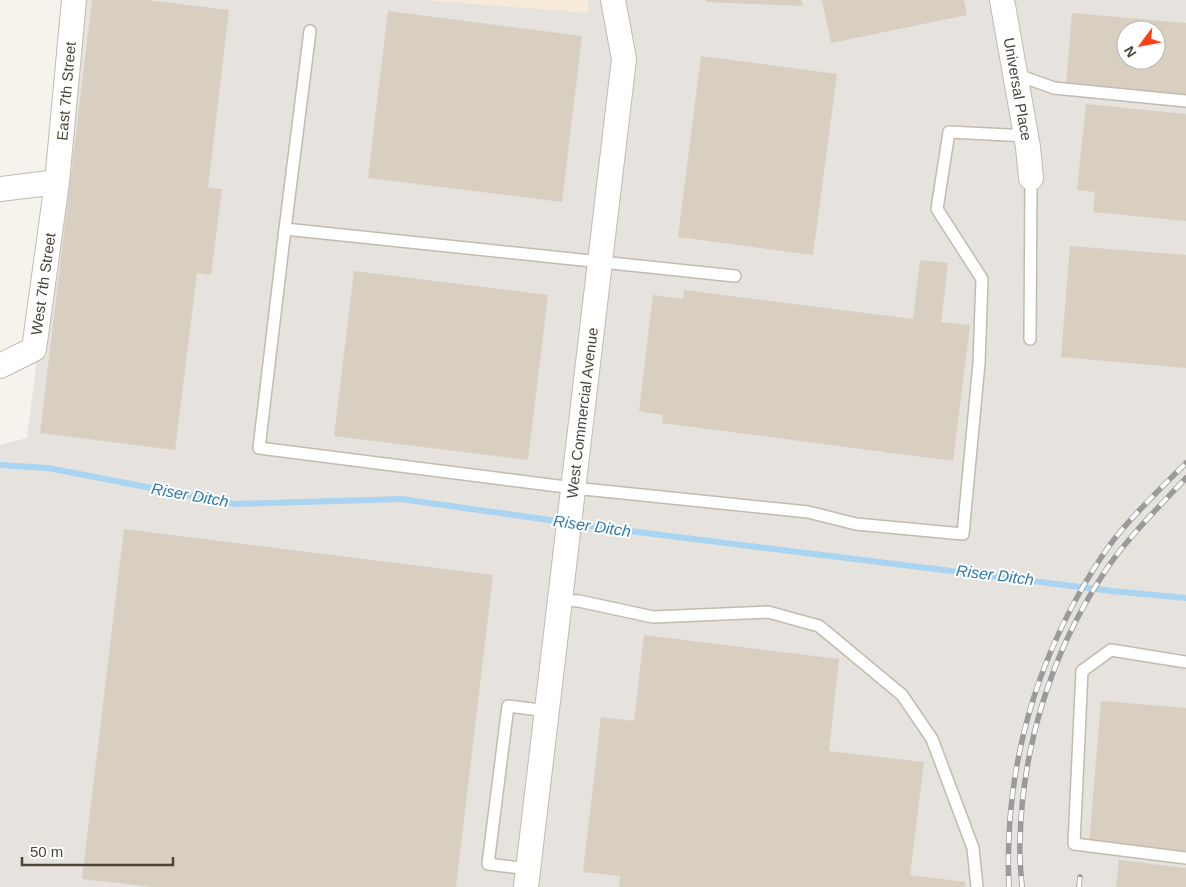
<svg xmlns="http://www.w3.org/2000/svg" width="1186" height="887" viewBox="0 0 1186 887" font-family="Helvetica,sans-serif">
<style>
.commercial{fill:#f7ead8}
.industrial{fill:#e6e2dd;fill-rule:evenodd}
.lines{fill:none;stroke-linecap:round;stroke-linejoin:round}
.stream{stroke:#a9d4f2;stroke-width:6}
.building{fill:#d8cfc1;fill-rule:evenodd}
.lane-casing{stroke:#c2bbae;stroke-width:14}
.street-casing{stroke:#c2bbae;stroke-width:26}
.lane{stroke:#fff;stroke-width:11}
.street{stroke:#fff;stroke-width:24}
.rail-casing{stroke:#9a9a9a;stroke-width:5.5}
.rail{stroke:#fff;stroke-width:4;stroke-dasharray:11;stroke-linecap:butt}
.labels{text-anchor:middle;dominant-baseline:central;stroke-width:4;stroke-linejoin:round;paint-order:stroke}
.street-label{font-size:15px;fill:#4b4439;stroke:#fff}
.water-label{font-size:16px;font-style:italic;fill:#2e7ab2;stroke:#fff}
</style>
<rect width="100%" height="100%" fill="#f6f3ec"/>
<!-- commercial -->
<path class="commercial" d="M424,0H587L589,13Z"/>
<!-- industrial -->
<path class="industrial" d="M82,0H424L589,13L587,0H1186V887H0V445L27,438ZM1126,30H1156V60H1126Z"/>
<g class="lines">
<!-- stream -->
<path class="stream" d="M0,465L48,468L235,504L401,499L564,522
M574,524L1112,591L1186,598"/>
</g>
<!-- building -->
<path class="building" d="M92,0H147L229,10L208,188L222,189L211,275L197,273L175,450L40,433Z
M706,0H801L803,6L706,2Z
M822,0H964L967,15L831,43Z
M388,11L582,36L562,202L368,178Z
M1072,13L1186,23V95L1066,85ZM1126,30H1156V60H1126Z
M701,56L837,74L813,255L678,237Z
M1086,104L1186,114V221L1093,212L1095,192L1077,190Z
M1070,246L1186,255V368L1061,357Z
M920,260L948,263L941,322L970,325L953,461L662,423L663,415L639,411L653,295L683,299L684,290L913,319Z
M354,271L548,295L528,460L334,436Z
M124,529L493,575L456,887H152L82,879Z
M644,635L839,659L829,751L924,762L910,875L966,882L965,887H619L620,876L583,872L601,717L634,721Z
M1101,701L1186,708V853L1089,845Z
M1119,860L1186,868V887H1116Z"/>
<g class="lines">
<!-- lane casing -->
<g class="lane-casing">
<path id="lane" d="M310,31L285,229L735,276
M1015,74L1054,88L1186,101
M285,229L259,448L574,488L808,512L856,524L963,534L979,363L982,279L937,209L949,132L1026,136
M1030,339L1031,178
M560,600L579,601L653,617L768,612L819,626L902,695L932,739L973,848L977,887
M1186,662L1111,650L1082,671L1074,844L1186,858
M528,869L488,864L508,706L547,711"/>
</g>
<!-- street casing -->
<g class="street-casing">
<path id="street" d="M1002,0L1028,147L1031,178
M0,189L57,182
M0,366L34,349L57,182L74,0
M526,887L624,59L613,0"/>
</g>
<!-- lane -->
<use href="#lane" class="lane"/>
<!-- street -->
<use href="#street" class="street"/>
<!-- rail casing -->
<g class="rail-casing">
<path id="rail" d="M1009,887C1004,783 1029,682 1080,592C1092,571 1105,550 1120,532C1141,507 1164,485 1186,463
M1022,887C1021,872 1019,857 1020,841C1022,748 1051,654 1102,576C1124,541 1158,508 1186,478
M1079,887L1080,877"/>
</g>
<!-- rail -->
<use href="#rail" class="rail"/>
</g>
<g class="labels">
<!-- street labels -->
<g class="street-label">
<text transform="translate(1018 89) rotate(80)">Universal Place</text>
<text transform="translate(66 91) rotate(-85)">East 7th Street</text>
<text transform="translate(43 284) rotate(-82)">West 7th Street</text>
<text transform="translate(582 413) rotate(-83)">West Commercial Avenue</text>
</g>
<!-- water labels -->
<g class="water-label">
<text transform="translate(190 495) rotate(10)">Riser Ditch</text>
<text transform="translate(592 526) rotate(8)">Riser Ditch</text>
<text transform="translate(995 575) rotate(7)">Riser Ditch</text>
</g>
</g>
<!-- north arrow -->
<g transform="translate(1141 45) rotate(238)"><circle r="24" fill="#ffffff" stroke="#b7b4b0"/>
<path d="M0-4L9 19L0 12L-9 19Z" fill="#fc3f1d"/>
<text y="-8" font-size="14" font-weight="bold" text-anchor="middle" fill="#4b4439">N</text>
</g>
<!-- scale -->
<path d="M22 857v8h151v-8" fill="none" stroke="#4b4439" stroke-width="2.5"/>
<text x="30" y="857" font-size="15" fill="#4b4439" stroke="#ffffff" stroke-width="4" paint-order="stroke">50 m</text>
</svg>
